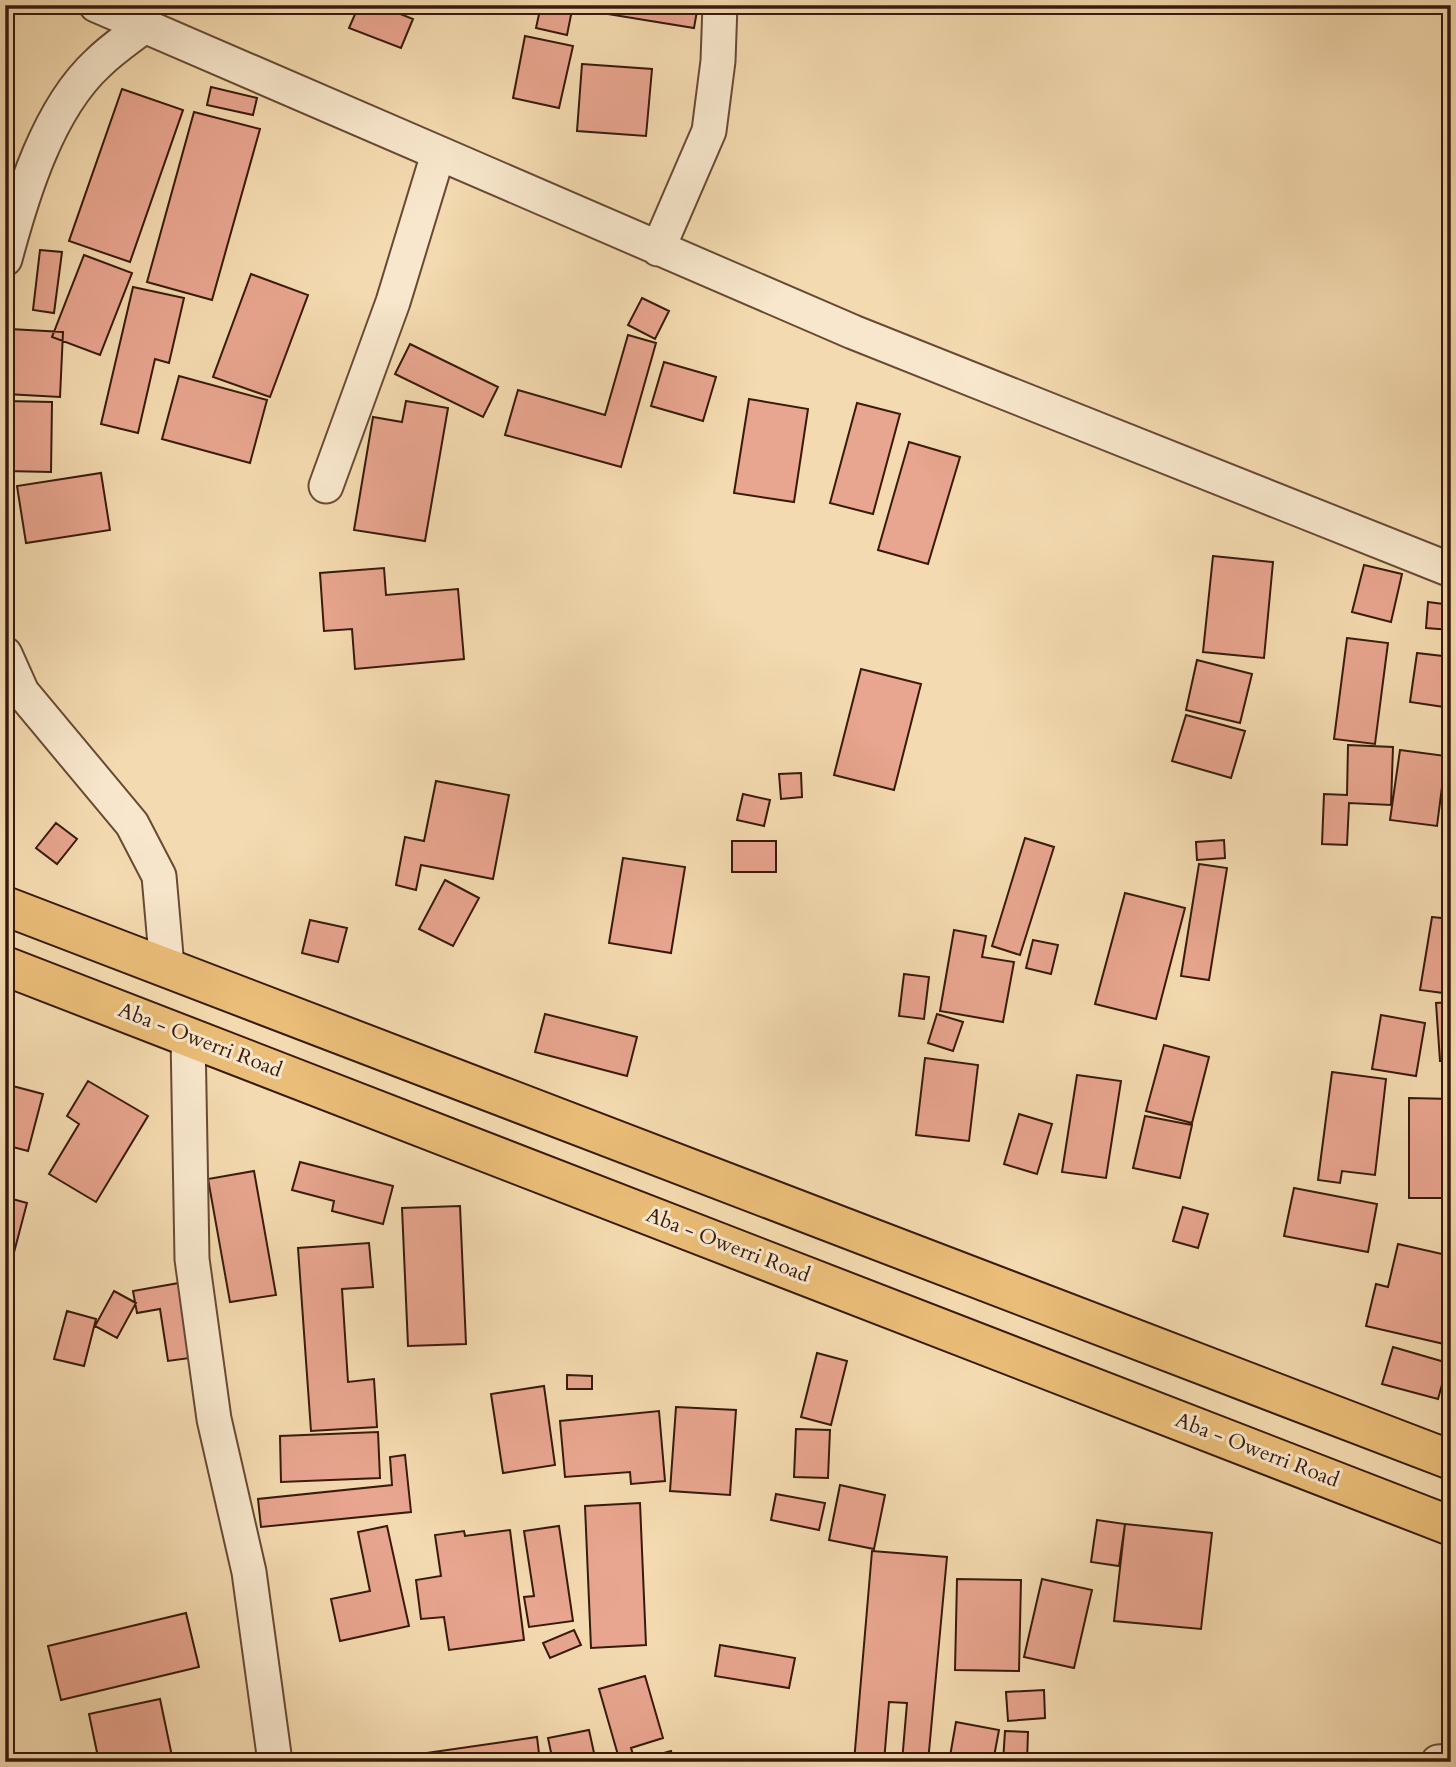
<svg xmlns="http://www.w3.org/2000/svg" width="1456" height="1767" viewBox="0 0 1456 1767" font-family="Cardo,serif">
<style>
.building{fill:#e8a58f;stroke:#391a0b;stroke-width:2}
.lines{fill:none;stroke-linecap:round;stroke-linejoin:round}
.street-casing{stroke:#684a34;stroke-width:37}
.highway-casing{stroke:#391a0b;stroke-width:42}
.street{stroke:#f8e7cc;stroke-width:33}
.highway{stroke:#eabd78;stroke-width:38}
.labels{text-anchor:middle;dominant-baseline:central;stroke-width:6;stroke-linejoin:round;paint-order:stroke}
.street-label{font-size:21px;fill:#391a0b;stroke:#f8e7cc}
</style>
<rect width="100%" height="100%" fill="#f4dab0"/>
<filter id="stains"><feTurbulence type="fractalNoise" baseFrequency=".00286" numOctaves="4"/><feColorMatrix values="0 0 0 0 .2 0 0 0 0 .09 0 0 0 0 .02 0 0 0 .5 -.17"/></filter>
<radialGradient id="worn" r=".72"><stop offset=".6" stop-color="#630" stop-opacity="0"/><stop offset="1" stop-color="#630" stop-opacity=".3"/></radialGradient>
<!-- building -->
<path class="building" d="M359,5H378L413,19L401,48L349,28Z
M541,5H573L567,35L536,28Z
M584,5H698L694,28L583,10Z
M525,36L573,46L559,108L513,98Z
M582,64L652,69L646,136L577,131Z
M211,87L257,98L253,115L207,105Z
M122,89L183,110L130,262L69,241Z
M194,112L260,129L212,300L147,282Z
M40,250L62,252L54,313L33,310Z
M84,255L132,273L100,355L52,337Z
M251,274L308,295L270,397L213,377Z
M133,287L184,298L169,363L155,359L138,433L101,424Z
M642,298L669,311L655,339L628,325Z
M10,329L63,332L60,397L6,394Z
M628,335L656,343L621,467L505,435L518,390L605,415Z
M410,344L498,387L483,417L395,374Z
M664,362L716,377L703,421L651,406Z
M179,376L267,400L250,463L162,439Z
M749,399L808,409L794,502L734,493Z
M5,401L52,402L51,472L5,471Z
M406,401L448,408L425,541L354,530L373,417L402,422Z
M857,403L900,414L873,514L830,503Z
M909,442L960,457L928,564L878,550Z
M101,473L110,530L26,543L17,486Z
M1213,556L1273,562L1264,658L1203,652Z
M1364,565L1402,574L1391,622L1352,612Z
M384,568L386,595L458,589L464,659L355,669L352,629L324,631L320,573Z
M1428,602L1451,605V630L1426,628Z
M1347,638L1388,643L1375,744L1334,739Z
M1417,653L1451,657V708L1410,702Z
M1197,660L1252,674L1240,723L1186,710Z
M861,669L921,684L894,790L834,775Z
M1186,715L1245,731L1231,778L1172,761Z
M1348,745L1393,747L1391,805L1349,803L1347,845L1322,844L1324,794L1347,795Z
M1400,750L1446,756L1437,826L1390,820Z
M801,773L802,797L781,799L779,774Z
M436,781L509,795L493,879L421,865L416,890L396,885L405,837L424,841Z
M743,794L770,800L764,826L737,820Z
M56,823L77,839L57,864L36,848Z
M1025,838L1054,847L1020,955L992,946Z
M1224,840L1225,858L1197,860L1196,842Z
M732,841H776V872H732Z
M623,858L685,867L671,953L609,943Z
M1199,864L1227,868L1209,980L1181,976Z
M445,880L479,898L453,946L419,929Z
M1125,893L1185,908L1156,1019L1095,1004Z
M1432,917L1451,919V994L1420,990Z
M310,920L347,928L338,962L302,953Z
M954,930L986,936L982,957L1014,962L1003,1022L940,1011Z
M1033,940L1058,945L1051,974L1026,968Z
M904,974L929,977L924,1019L899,1016Z
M1451,1002V1061H1440L1436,1003Z
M545,1014L637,1037L627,1076L535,1052Z
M937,1014L963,1022L953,1051L928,1043Z
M1381,1015L1425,1023L1416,1076L1372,1069Z
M1164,1045L1209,1057L1192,1123L1146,1111Z
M925,1058L978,1065L969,1141L916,1135Z
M1332,1072L1386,1079L1375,1175L1342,1171L1340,1183L1318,1180Z
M1077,1075L1121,1081L1106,1178L1062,1172Z
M88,1081L148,1116L96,1202L49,1174L79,1124L67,1116Z
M5,1084L43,1094L28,1151L5,1145Z
M1409,1098L1451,1099V1198H1409Z
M1019,1114L1052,1124L1037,1174L1004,1164Z
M1145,1116L1192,1125L1180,1178L1133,1168Z
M300,1162L393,1186L383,1224L332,1211L334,1201L292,1190Z
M254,1171L276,1295L230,1302L208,1179Z
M1294,1188L1377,1204L1368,1252L1284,1236Z
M5,1197L27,1203L12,1260L5,1258Z
M460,1206L466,1344L408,1346L402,1208Z
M1183,1207L1208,1214L1198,1248L1173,1241Z
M369,1243L373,1287L342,1289L348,1382L374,1379L377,1427L311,1431L298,1248Z
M1398,1244L1451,1256V1315L1444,1344L1366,1326L1376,1284L1388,1287Z
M179,1283L190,1358L168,1361L160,1309L137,1313L133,1291Z
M114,1291L136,1303L117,1338L95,1326Z
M67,1311L96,1319L84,1366L54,1359Z
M1393,1347L1448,1363L1438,1399L1382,1384Z
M817,1353L847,1361L831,1425L801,1417Z
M567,1375L592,1376V1389H567Z
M544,1386L555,1465L503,1473L491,1394Z
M676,1407L736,1410L730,1495L670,1491Z
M659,1411L665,1481L631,1484L630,1472L565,1477L560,1421Z
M796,1429L830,1430L828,1478L794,1477Z
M378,1432L380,1478L281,1482L280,1436Z
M405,1455L411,1512L261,1527L258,1499L392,1485L390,1457Z
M840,1485L885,1495L874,1549L829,1540Z
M776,1494L825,1503L819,1530L771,1520Z
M640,1503L646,1645L591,1648L585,1506Z
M1097,1520L1125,1524L1119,1566L1091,1562Z
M1125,1524L1212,1533L1201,1629L1114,1621Z
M387,1526L409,1626L340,1641L331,1599L370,1591L358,1532Z
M559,1526L573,1621L529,1627L524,1597L534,1596L524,1531Z
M510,1530L524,1640L449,1650L444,1617L421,1619L416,1580L441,1576L435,1535L464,1531L465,1536Z
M872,1551L947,1557L928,1762H902L907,1703L889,1702L884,1762H854Z
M957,1579L1021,1580L1019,1671L955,1670Z
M1042,1579L1092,1590L1074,1668L1024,1657Z
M186,1613L199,1667L61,1700L48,1646Z
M574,1630L581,1645L550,1658L543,1643Z
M720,1645L795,1658L789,1688L715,1676Z
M645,1676L663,1738L631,1748L635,1761L671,1751L674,1762H620L599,1689Z
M1044,1690L1045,1718L1008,1721L1006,1692Z
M160,1699L173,1761L99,1762L89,1714Z
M956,1722L999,1730L993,1762H949Z
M589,1730L596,1762H553L548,1738Z
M1005,1731L1028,1732L1027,1762H1003Z
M537,1737L540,1762H364Z"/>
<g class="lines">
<!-- street casing -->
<g class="street-casing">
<path id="street" d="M96,5L853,332L1451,570
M658,249L709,131L718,61L720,5
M5,259C22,195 48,109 98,63C112,49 129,38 144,26
M326,486L393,302L438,154
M5,654L22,692L132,824L159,876L167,967
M188,1036L192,1259L214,1419L249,1572L275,1762
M1438,1762L1451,1761"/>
</g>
<!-- highway casing -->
<g class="highway-casing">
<path id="highway" d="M5,906L1451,1460
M5,966L1451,1526"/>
</g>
<!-- street -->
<use href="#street" class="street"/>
<!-- highway -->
<use href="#highway" class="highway"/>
</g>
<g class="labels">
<!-- street labels -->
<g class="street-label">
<text transform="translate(200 1040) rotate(21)">Aba - Owerri Road</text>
<text transform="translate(728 1245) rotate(21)">Aba - Owerri Road</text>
<text transform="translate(1257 1450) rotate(21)">Aba - Owerri Road</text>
</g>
</g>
<!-- margin -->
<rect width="1456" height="1767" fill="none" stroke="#f4dab0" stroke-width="28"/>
<rect x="7" y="7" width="1442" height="1753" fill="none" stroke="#391a0b" stroke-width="3.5"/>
<rect x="14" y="14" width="1428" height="1739" fill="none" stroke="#391a0b" stroke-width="2"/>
<rect width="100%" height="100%" filter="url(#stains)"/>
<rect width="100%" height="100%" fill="url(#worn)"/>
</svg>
